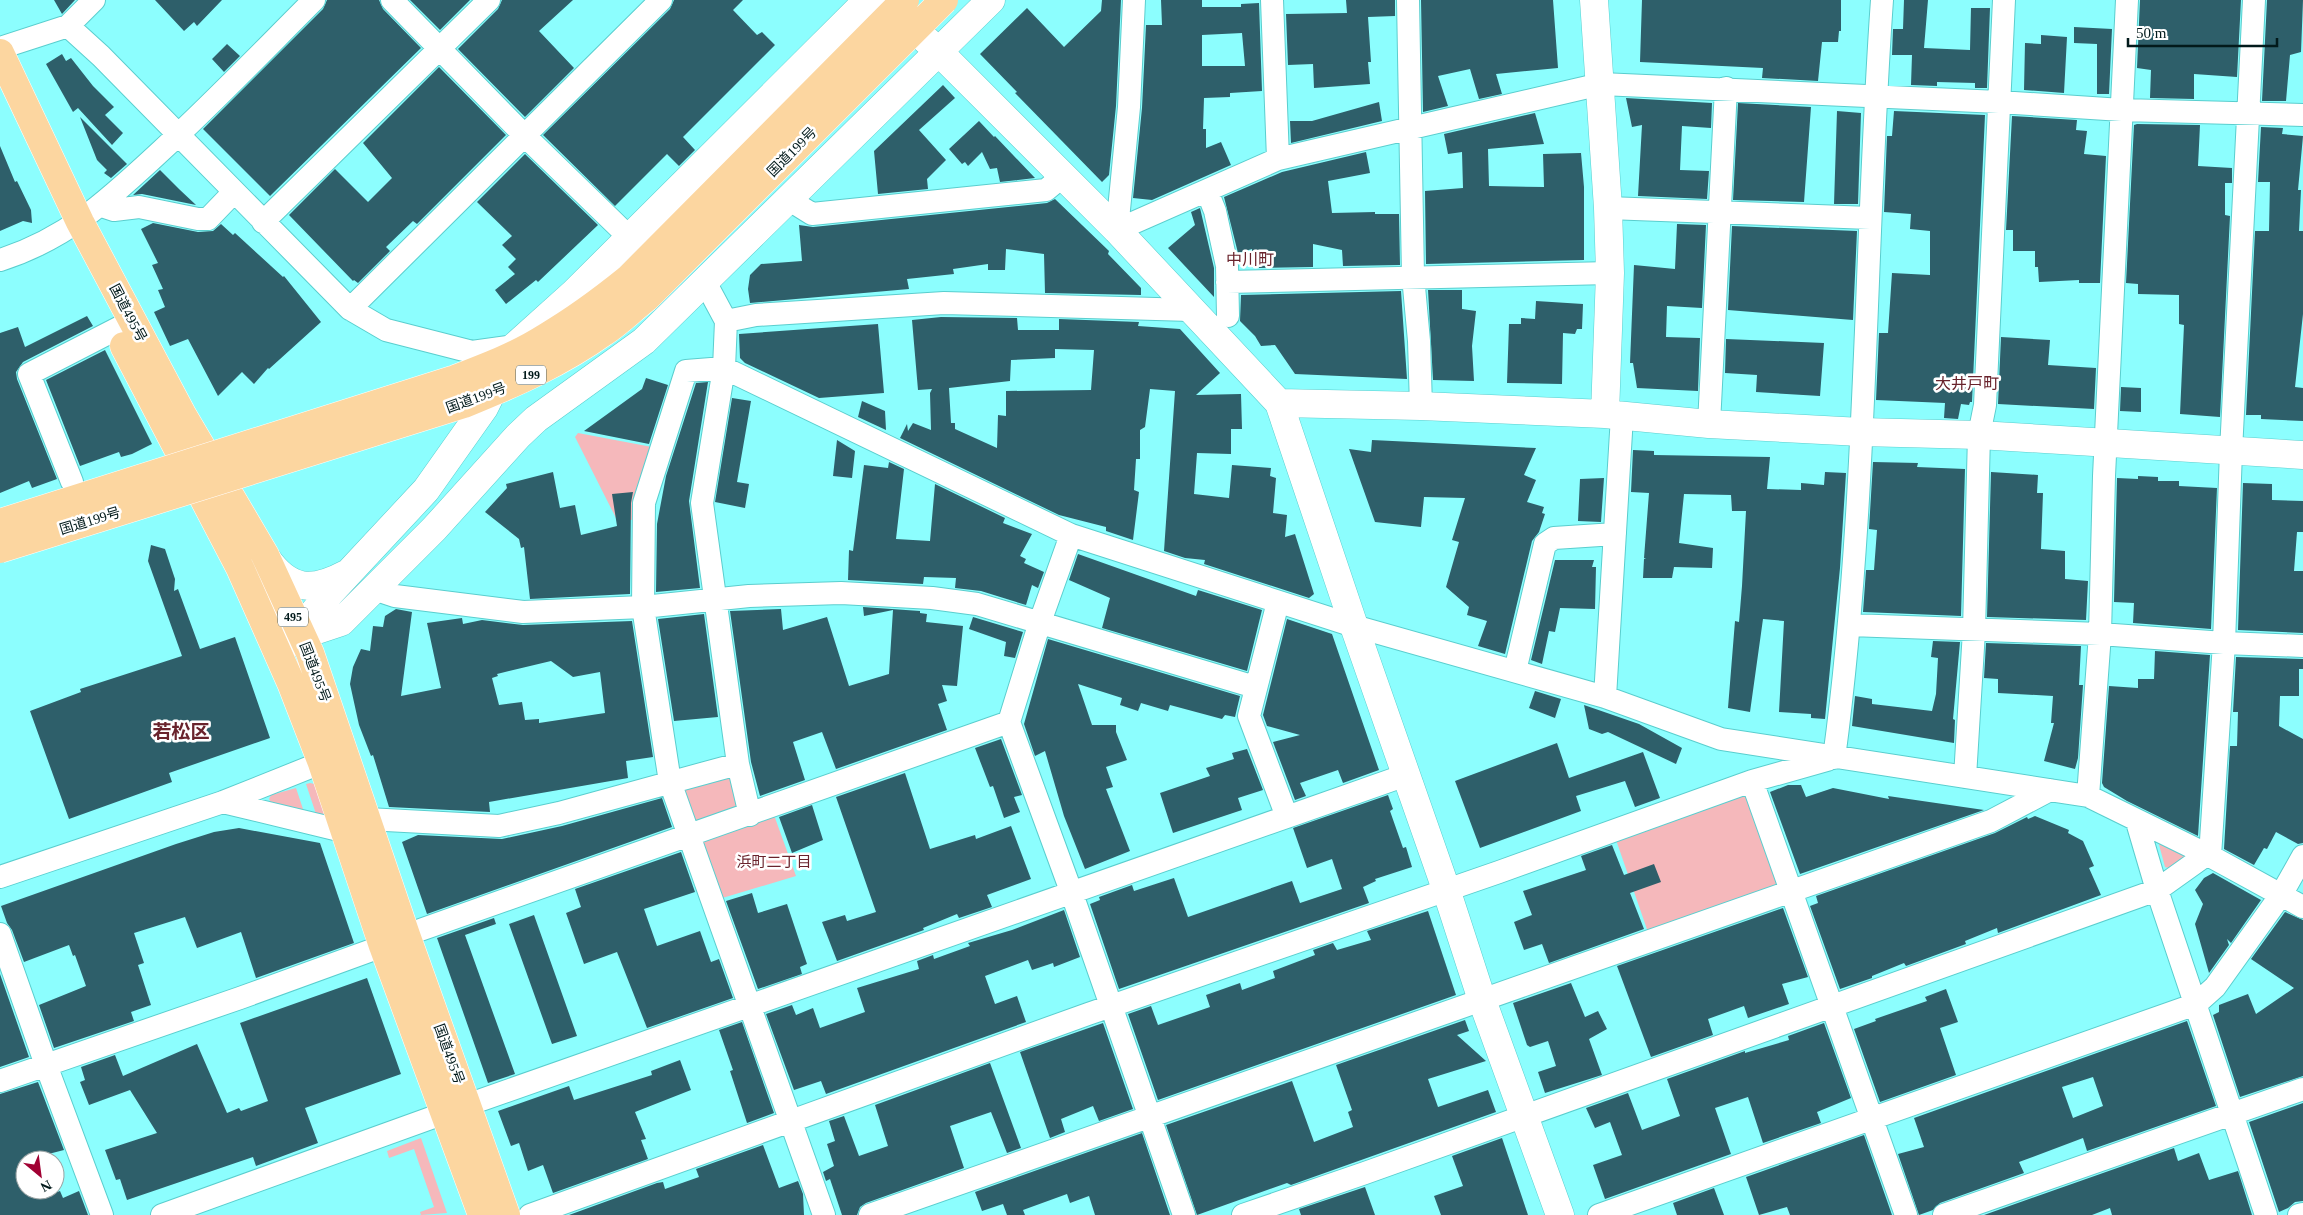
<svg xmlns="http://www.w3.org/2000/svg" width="2303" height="1215" viewBox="0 0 2303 1215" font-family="'Times New Roman','Noto Sans JP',serif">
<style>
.green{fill:#f5b8bb}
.building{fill:#2e5f6a;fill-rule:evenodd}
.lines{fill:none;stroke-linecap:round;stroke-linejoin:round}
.minor-casing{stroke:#5acece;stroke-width:24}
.tertiary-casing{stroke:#5acece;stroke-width:29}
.trunk-casing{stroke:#fff;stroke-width:29}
.minor{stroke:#fff;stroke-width:22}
.tertiary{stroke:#fff;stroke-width:28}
.trunk{stroke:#fcd6a0;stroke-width:28}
.trunk-bridge-casing{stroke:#fff;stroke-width:29;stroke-linecap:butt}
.trunk-bridge{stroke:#fcd6a0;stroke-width:28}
.labels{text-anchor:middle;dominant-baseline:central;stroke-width:5;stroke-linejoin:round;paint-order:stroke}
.shield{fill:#fff;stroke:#4e5f5f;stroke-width:1}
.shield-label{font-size:12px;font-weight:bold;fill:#021a1b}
.street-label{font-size:14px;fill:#021a1b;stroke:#fff}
.neighbourhood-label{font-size:15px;fill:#69232c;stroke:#fff}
.quarter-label{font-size:16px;fill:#69232c;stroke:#fff}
.district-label{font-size:19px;font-weight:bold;fill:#69232c;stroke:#fff}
</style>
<rect width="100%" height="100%" fill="#8cfefe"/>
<!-- green -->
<path class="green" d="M578,433L652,447L637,519L618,522L575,437Z
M733,773L740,810L693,826L679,786Z
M310,783L315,784L325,814L323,816L316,814L306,784Z
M296,788L304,812L272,805L269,799L271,795Z
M1747,791L1782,888L1649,935L1615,837Z
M774,815L796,876L719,899L698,841Z
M2158,841L2187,856L2172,869L2165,867Z
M421,1138L447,1213L421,1215L420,1212L434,1207L414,1149L389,1158L387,1151Z"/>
<!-- building -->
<path class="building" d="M54,0H75L62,14Z
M155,0H222L197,26L194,22L184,31Z
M327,0H379L383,9L421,48L270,196L203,129L323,9Z
M410,0H470L440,30Z
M502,0H573L539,31L574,68L525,117L458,49L498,9Z
M674,0H743L733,10L757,35L762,32L775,45L683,137L695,150L679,166L667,154L615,206L543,135L670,9Z
M1102,0H1121L1116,106L1109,175L1102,182L1015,93L1017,92L980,54L1027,8L1064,47L1101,11Z
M1161,0H1202V7H1241V4L1259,3L1262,91L1230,93V97L1204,98L1203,129H1206V148L1221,142L1231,165L1152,200L1133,198L1142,108L1146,25H1162ZM1242,33L1245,66H1202V35Z
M1346,0H1395V16L1368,17L1371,62H1368L1370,84L1314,88L1313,64L1288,65L1286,14L1347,13Z
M1421,0H1553L1558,68L1496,74L1502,94L1479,99L1470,69L1438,76L1448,106L1423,112Z
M1642,0H1841V31H1839L1838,42H1822L1818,81L1762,78L1763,68L1640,62Z
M1904,0H1928L1924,48L1970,50L1971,8H1990L1987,88H1975V83L1937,82V86L1911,85L1912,55H1892L1893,29H1903Z
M2140,0H2241L2237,77L2194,74V99L2150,98L2151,70L2137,68Z
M2267,0H2303L2301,52L2290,55L2286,101H2262Z
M2074,27L2112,29L2109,94H2097V44L2074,43Z
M2041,35L2067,37L2064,93L2024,90L2025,43L2041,44Z
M227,44L240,56L224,72L212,59Z
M62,54L66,61L71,58L93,86L114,107L105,115L123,133L112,145L78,108L73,112L46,64Z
M439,67L506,135L417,224L413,221L386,247L390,251L358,283L354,280L353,281L289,215L335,169L368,202L392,178L363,143Z
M943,85L955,98L919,130L946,160L927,179L928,189L878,194L874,151Z
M1626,98L1712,103L1711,128L1682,126L1680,170L1709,171L1707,199L1638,196L1642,125L1632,127Z
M1379,102L1382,121L1291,143L1290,121H1312Z
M1738,103L1811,107L1804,202L1733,200Z
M1837,111L1861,113L1858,204H1834Z
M1894,111L1985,115L1972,402H1970L1969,405L1961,404L1958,419L1944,418L1945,403L1876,400L1879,333H1888L1892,273L1930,275V231L1910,229L1911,214L1884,212L1887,136H1892Z
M1535,113L1544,144L1488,149L1489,186L1544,187L1543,154L1581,153L1584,187V260L1426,264L1425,191L1463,188L1462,152L1448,154L1444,134Z
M2012,116L2077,120L2076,130L2087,131L2084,154L2106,156L2100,283H2079V280L2039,282L2038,267H2035V251H2013V230H2006Z
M80,117L127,164L111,178L104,173L107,170L97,160Z
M979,121L994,137L995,136L1035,178L1000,182L997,168L990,169L982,152L968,166L965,162L962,164L949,149Z
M2137,124L2200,125L2198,166L2232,168V183H2225V215L2230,216L2220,417L2180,414L2184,325L2179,324V295L2138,294V284L2126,283L2134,125Z
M2261,127L2283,128L2282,134L2303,136L2298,190H2301L2299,231H2303V314L2295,387L2303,388V421L2261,419V415H2246L2255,231H2269L2270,182H2258Z
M0,146L15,182L17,181L31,210L32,223L23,221L0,231Z
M1366,152L1370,173L1328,181L1332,213L1375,212V214H1399L1400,265L1343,266L1342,250L1313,244V267L1259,268L1258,254H1252V249L1238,253L1224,197L1282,172Z
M525,154L598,225L538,282L536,280L506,304L495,290L515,274L508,267L516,259L502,245L512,236L477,202Z
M160,170L179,189L196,205L142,194L133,195Z
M1055,199L1109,251L1108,254L1141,288V295L1045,293L1044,254L1006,249L1005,270H988V264L953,269L954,274L907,279L909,289L750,303L748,289L750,275L761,264L802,261L799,225L813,227L1047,203Z
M1200,208L1214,268V297L1168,248L1195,225L1191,212Z
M153,223L198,232L213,231L221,224L233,235L235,233L283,277L284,276L321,322L269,369L268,368L254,384L242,372L218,396L188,339L170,346L154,312L165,307L158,290L163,289L152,265L158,263L141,229Z
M1677,224L1706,225L1702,308L1667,306L1666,337L1700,338L1698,391L1637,388L1633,363H1630L1634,265L1675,269Z
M1732,226L1857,231L1853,320L1728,310Z
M1428,290H1462V309L1476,311L1472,346L1474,381L1433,380Z
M1401,291L1407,379L1295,374L1275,345L1261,346L1255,336L1240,321L1241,295Z
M1536,301L1583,304L1582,329H1577L1575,334L1563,333L1562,384L1507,383L1509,324H1521V318L1535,319Z
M87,316L93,326L23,362L16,372L17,379L57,479L32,488L29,481L0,493V333L18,327L25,347Z
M941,317L1017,318L1018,330H1059V319L1139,322L1138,326L1180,329L1220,373L1196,395L1241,394L1242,429H1231V454L1197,453L1194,494L1229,498L1232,465L1271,468L1270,476L1276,478L1273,513L1287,515L1285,537L1295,534L1314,594L1309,598L1204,564L1205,560L1185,558L1164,551L1175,391L1150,389L1145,427L1140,430V459H1136L1134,490L1139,492L1133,540L1106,531V527L1059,515L900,438L907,424L908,431L913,423L931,430L930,393L932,389L918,390L912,320ZM1055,349L1094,350L1091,390L1006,391V416L998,415L997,448L955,429V423H951L949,388L1010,381L1011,360L1055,358Z
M878,324L884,393L819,398L745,363L740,358L739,334Z
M2001,337L2050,340L2048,365L2096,368L2094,409L1998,404Z
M1726,339L1824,343L1820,396L1756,392L1757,375L1725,373Z
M105,350L152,444L132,454L121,457L119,452L80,466L46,380Z
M646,378L668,385L649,444L584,431L642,389Z
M708,382L689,501L700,588L656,592L657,524L666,476L696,383Z
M2121,387L2141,388V412L2120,411Z
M732,398L751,401L737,482L749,484L745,508L715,502Z
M862,401L885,411L886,430L858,417Z
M837,440L855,451L852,478L833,476Z
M1372,440L1536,448L1524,475L1536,480L1527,502L1544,507L1542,513L1545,514L1539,532L1532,541L1505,654L1478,646L1487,621L1467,615L1469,607L1446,587L1459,542L1452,540L1465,498L1424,497L1421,527L1375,522L1349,449L1371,452Z
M1633,450L1654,451V455L1770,457L1767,489L1801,490V483L1824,485L1825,472L1846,473L1840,568L1825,719L1811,718V714L1779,712L1784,621L1763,619L1750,712L1728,708L1735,621L1739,622L1742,586L1746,511H1732L1731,495L1684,494L1679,543L1713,548L1712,568L1674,567L1672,578H1643L1644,559H1646L1644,558L1649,493L1631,492Z
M889,462L904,469L896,539L930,541L935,484L1005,518L1003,523L1032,534L1020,556L1026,559L1024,563L1044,572L1038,588L1032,585L1026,605L981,591L955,588L956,578L924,577L923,584L848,580L849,550L853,551L864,465L888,468Z
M1873,462L1918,463L1917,467L1965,469L1961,616L1863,612L1866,570H1874L1877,530L1869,529Z
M553,472L560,508L575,505L581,535L617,526L612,494L633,492L631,503L630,594L530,599L524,547L521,548L519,539L485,512L507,488L506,484Z
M1991,472L2038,475L2037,493H2043L2041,549L2065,551V579L2088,581L2086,620L1987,617Z
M2138,476L2158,477V481H2179V486L2217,488L2211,629L2133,623L2134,603L2114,602L2117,478L2138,479Z
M1604,478L1601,522L1578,521L1580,479Z
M2243,483L2272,484V500L2303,501V532H2297L2294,571H2303V633L2238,630Z
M151,545L165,549L175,579L174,591L178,589L200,649L235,637L270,738L169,773L172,782L69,819L30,711L81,692L80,689L182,656L148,561Z
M1078,554L1196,596L1198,590L1262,610L1247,671L1102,628L1110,598L1069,580Z
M1555,560H1594L1592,567H1596L1595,609L1560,608L1555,632L1549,631L1542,664L1531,660Z
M863,607L920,611V613L927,614L926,622L963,626L957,686L942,685L947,701L938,704L947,730L836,769L822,732L793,742L805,780L760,796L751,762L730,611L781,609L783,630L827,617L849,686L889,674L893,610L864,616Z
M396,609L412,612L401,696L441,688L427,623L462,618L463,624L482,620L523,625L632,621L653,757L626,761L628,778L489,802L490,812L389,807L373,755L371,756L359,725L350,684L353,667L361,649L370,651L373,626L383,627L385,616ZM551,661L573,677L600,672L605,713L539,723V719L525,720L522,702L499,705L492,678L498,676L497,674Z
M704,614L718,717L674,721L658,619Z
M973,617L1023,632L1015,658L1004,656L1006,642L969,629Z
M1287,619L1332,634L1379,770L1343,783L1338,770L1300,783L1306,796L1295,800L1273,742L1300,735L1267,726L1263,715Z
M1048,639L1240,696L1235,717L1225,715L1222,719L1170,705L1168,711L1141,703L1138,711L1120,705L1122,698L1078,684L1092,725H1116V732L1127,760L1106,767L1113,787L1106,789L1130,851L1085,869L1064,816L1045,751L1035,756L1024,724Z
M1933,641L1960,642L1953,719L1955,720L1954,743L1852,726L1855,696L1872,699V704L1932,711L1936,694L1938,658L1931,657Z
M1986,643L2081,646L2079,685H2083L2078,758L2075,769L2044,761L2054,723H2051L2053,696L1998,693V679L1984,678Z
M2155,651L2210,655L2198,836L2127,801L2104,787L2102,783L2109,686L2138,688V679H2154Z
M2236,657L2303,659V669H2299V696H2280L2279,726L2303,739V843L2298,844L2276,832L2267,849L2264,848L2254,865L2224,849L2230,746H2237L2238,712H2233Z
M1535,691L1561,699L1555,718L1529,708Z
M1584,705L1639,724L1682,748L1676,764L1608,732L1602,734L1589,729Z
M1001,739L1022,795L1014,797L1020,812L1004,818L993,786L990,787L975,748Z
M1557,743L1569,778L1643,752L1660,798L1635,807L1625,781L1576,796L1581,811L1480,848L1455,781Z
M1247,749L1263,790L1238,798L1242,810L1173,833L1160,793L1210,776L1206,768L1234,759L1232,753Z
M905,773L930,849L975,835L976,839L1011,826L1031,879L987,895L992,907L959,918L957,914L923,928L924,930L837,961L822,922L845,915L847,921L876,912L836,797Z
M1788,785H1801L1806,797L1833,788L1889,799L1888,796L1984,810L1800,874L1770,792Z
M1388,795L1393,809L1390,811L1403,848L1406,847L1412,867L1375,879L1376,881L1363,887L1369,903L1119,989L1090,904L1100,900L1099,897L1132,885L1134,891L1174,878L1188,917L1292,881L1300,903L1342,889L1332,859L1307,868L1293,828Z
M662,798L672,827L427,914L402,842L418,835L502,839L562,826Z
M812,805L823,840L792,853L779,817Z
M2035,816L2069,830L2068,833L2083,841L2094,866L2089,868L2101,895L1998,933L1997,928L1965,941L1966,944L1906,966L1904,963L1872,976V978L1840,989L1810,906L1818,903L1816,896L1995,833L2027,817L2028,819Z
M239,828L320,843L354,943L256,978L241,932L197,948L185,917L134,933L144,963L138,965L151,1005L131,1012L134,1021L54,1048L39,1005L86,986L75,955L73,956L69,945L24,962L12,930L7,923L1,906L176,844L214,832Z
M1612,845L1624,875L1654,864L1661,882L1630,893L1644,929L1549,963L1542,944L1524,950L1514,922L1532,915L1523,891L1586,870L1581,856Z
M681,852L695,892L644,909L657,946L700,931L711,962L719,959L733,998L647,1028L617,952L584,964L566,913L581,907L575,889Z
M2213,873L2261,900L2231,943L2227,939L2229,945L2209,973L2195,924L2203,904L2195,890L2204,878Z
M752,893L758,913L787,904L807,964L800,967L802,974L758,989L726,901Z
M1783,908L1808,977L1782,984L1789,1004L1748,1018L1744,1006L1708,1019L1713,1035L1651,1057L1617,966Z
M1064,910L1080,957L1054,967L1053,963L1032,970L1028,960L985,976L995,1004L1017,996L1026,1022L826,1094L821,1081L794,1090L766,1014L792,1005L796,1015L813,1008L820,1028L865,1012L857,988L919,969L917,961L933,955L934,959L970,946L968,943L1012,930Z
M1428,911L1456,995L1158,1100L1128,1014L1151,1006L1158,1025L1210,1007L1206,995L1240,983L1242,990L1275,978L1273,971L1315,955L1313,950L1333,943L1337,950L1371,940L1367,931Z
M2285,912L2303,920V1076L2240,1097L2213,1015L2219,1012V1005L2248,994L2256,1014L2294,988L2251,959Z
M534,915L577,1036L552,1044L509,924Z
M494,918L496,924L465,935L515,1074L488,1083L437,938Z
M0,974L29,1057L0,1067Z
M367,978L401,1074L305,1108L318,1143L256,1166L253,1157L127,1200L120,1179L116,1180L105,1150L157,1133L130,1090L89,1105L80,1082L85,1080L81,1067L115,1055L123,1076L197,1044L227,1113L239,1108L241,1111L268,1101L240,1023Z
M1571,983L1585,1017L1598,1011L1607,1029L1589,1039L1602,1075L1545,1093L1538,1072L1556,1066L1548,1041L1530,1047L1527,1045L1513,1003Z
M1946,989L1958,1022L1940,1028L1956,1075L1880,1102L1854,1029L1876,1021L1875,1019L1927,1001L1925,997Z
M1465,1020L1469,1031L1457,1035L1486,1061L1428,1079L1438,1107L1488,1090L1496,1112L1291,1185L1287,1183L1197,1215L1166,1125L1292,1081L1314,1142L1353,1127L1348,1112L1352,1110L1336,1065Z
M2187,1021L2216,1106L2087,1151L2083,1138L2019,1162L2024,1173L1940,1203L1933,1210L1919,1215L1898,1154L1924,1147L1914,1118ZM2093,1077L2103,1106L2073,1118L2062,1087Z
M742,1022L774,1113L747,1123L730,1071L733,1070L719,1030Z
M1103,1023L1133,1109L1099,1121L1093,1106L1061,1119L1065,1132L1050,1138L1020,1052Z
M1824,1023L1851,1098L1817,1112L1821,1123L1763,1143L1748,1097L1715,1108L1731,1154L1605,1199L1593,1165L1622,1155L1610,1122L1595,1128L1586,1108L1628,1093L1642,1130L1680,1116L1667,1079L1745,1051V1053L1789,1040L1788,1036Z
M680,1060L691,1090L635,1112L646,1139L641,1140L648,1159L553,1193L543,1165L528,1171L519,1143L511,1146L498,1111L569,1086L574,1100L652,1075L651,1071Z
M990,1063L1021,1148L1007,1153L991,1112L950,1126L964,1168L866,1203L860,1207L857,1215H842L830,1179L826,1181L823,1172L834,1166L827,1144L835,1141L829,1121L844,1116L859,1156L888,1146L875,1105Z
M38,1082L64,1150L25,1160V1190H36L39,1199L60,1191L63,1198L79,1191L88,1215H0V1094Z
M2303,1103V1201L2295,1202L2288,1208L2279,1212L2249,1122Z
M1142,1133L1170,1215H1095L1089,1196L1070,1203L1067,1194L1023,1210L1025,1215H1007L1003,1204L982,1211L975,1192Z
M1864,1135L1892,1215H1790L1787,1207L1759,1215L1746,1177Z
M1502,1138L1528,1215H1441L1434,1196L1463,1186L1452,1156Z
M763,1145L779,1188L798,1181L803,1194L804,1215H569L657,1183L663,1182L665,1189L699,1177L696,1169Z
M2174,1148L2178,1161L2199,1153L2209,1180L2238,1171L2252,1215H2112L2110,1208L2092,1215H1984Z
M1365,1187L1375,1215H1301L1299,1209Z
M1714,1188L1724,1215H1677L1673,1203Z"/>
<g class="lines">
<!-- minor casing -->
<g class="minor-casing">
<path id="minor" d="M392,0L525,136L630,238
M1134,0L1129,107L1117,230L1278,159L1601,84L1999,102L2122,110L2303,115
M1272,0L1278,159
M1408,0L1413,276L1419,341L1421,406
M68,26L101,56L350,309L386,330L472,352L515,346
M0,48L68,26L94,0
M1207,191L1215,211L1227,266L1228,316
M788,199L812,214L1046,190L1063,176
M102,206L114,210L139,207L198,219H208L234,192
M1608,208L1870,218
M263,222L489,0
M0,260C69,238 110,198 162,150C214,102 264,50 314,0
M704,280L726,321L724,368L702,503L738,764L750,815
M1227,282L1610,273
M350,309L661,0
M726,321L756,315L944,303L1191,310
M1709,424L1726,88
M72,482L29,374L132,321
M1071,535L1040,622L1009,722L1071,891L1184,1215
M374,589L395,596L523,612L643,607L749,596L841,593L932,598L977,604L1255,687
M1278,602L1249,716L1287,817
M1850,625L2100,634L2224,643L2303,646
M1515,671L1545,544L1554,538L1615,534
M1605,697L1622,416
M1834,758C1868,507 1864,252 1882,0
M1965,777L1974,631L1979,435L1985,405L2004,0
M1752,781L1906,1215
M2088,796L2100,634L2104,476L2127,0
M223,802L343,831
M367,819L499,826L559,813L738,764
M2137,822L2157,890L2266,1215
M2210,856L2224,643L2231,451L2254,0
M0,877L223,802L338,756
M0,934L46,1065L102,1215
M0,1081L240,998L383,946L406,935L1009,722
M162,1215L467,1105L1406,775
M530,1215L1088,1014L1499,872L1752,781L1827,760
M824,1215L670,782L643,607L644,503L686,371L724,368L1071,535L1354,626L1605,697L1721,739L2088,796L2210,856L2303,907
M870,1215L1991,821L2050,790
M1243,1215L1365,1173L2157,890L2206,855
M1599,1215L2196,1004L2215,987L2281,895L2303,856
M1944,1215L2303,1089
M2299,1215L2303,1214"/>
</g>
<!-- tertiary casing -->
<g class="tertiary-casing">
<path id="tertiary" d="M883,0L939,52L1117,230L1279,403L1354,626L1446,889L1482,1000L1560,1215
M1594,0L1608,208L1610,273L1605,414
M1279,403L1421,406L1605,414L1709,424L1861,432L1979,435L2303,455
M267,559C290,591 312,592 346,574
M259,606L273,620L285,627L299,630L314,631L341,622L434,529L518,436L536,419L644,341L991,0
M293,642L299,630L330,593L426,490L484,408L515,346L574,293L868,0"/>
</g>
<!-- trunk casing -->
<g class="trunk-casing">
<path id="trunk" d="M0,53L80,222L182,414L265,555L310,653L406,935L506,1215
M124,346L240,568L291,683L322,763L383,946L482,1215"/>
</g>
<!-- minor -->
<use href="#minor" class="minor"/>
<!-- tertiary -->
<use href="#tertiary" class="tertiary"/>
<!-- trunk -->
<use href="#trunk" class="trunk"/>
<!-- trunk-bridge casing -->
<g class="trunk-bridge-casing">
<path id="trunk-bridge" d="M0,523L455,379C486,367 518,355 546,337C575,320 602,300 628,279L905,0
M0,549L464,404C513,384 561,363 604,332C619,322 632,309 646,298L944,0"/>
</g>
<!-- trunk-bridge -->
<use href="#trunk-bridge" class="trunk-bridge"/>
</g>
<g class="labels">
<!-- shield labels -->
<g class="shield">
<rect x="516" y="365.5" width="30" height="19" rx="4"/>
<rect x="278" y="607.5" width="30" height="19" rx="4"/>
</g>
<g class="shield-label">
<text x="531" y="375">199</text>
<text x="293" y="617">495</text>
</g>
<!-- street labels -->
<g class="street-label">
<text transform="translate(792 152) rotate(-45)">国道199号</text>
<text transform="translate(128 313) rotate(62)">国道495号</text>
<text transform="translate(476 398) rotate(-20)">国道199号</text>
<text transform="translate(90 521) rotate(-17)">国道199号</text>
<text transform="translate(315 672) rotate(69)">国道495号</text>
<text transform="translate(449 1054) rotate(70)">国道495号</text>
</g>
<!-- neighbourhood labels -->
<g class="neighbourhood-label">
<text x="774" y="862">浜町二丁目</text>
</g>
<!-- quarter labels -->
<g class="quarter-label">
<text x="1250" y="259">中川町</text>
<text x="1967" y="383">大井戸町</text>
</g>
<!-- district labels -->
<g class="district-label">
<text x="181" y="731">若松区</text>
</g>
</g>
<!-- north arrow -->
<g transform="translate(40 1175) rotate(151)"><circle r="24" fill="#ffffff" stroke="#9aa3a4"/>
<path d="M0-4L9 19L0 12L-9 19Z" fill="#a10133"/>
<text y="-8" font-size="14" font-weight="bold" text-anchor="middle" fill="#021a1b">N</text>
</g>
<!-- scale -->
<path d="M2128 38v8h149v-8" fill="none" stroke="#021a1b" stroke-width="2.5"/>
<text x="2136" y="38" font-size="15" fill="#021a1b" stroke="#ffffff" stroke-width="4" paint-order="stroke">50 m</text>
</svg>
